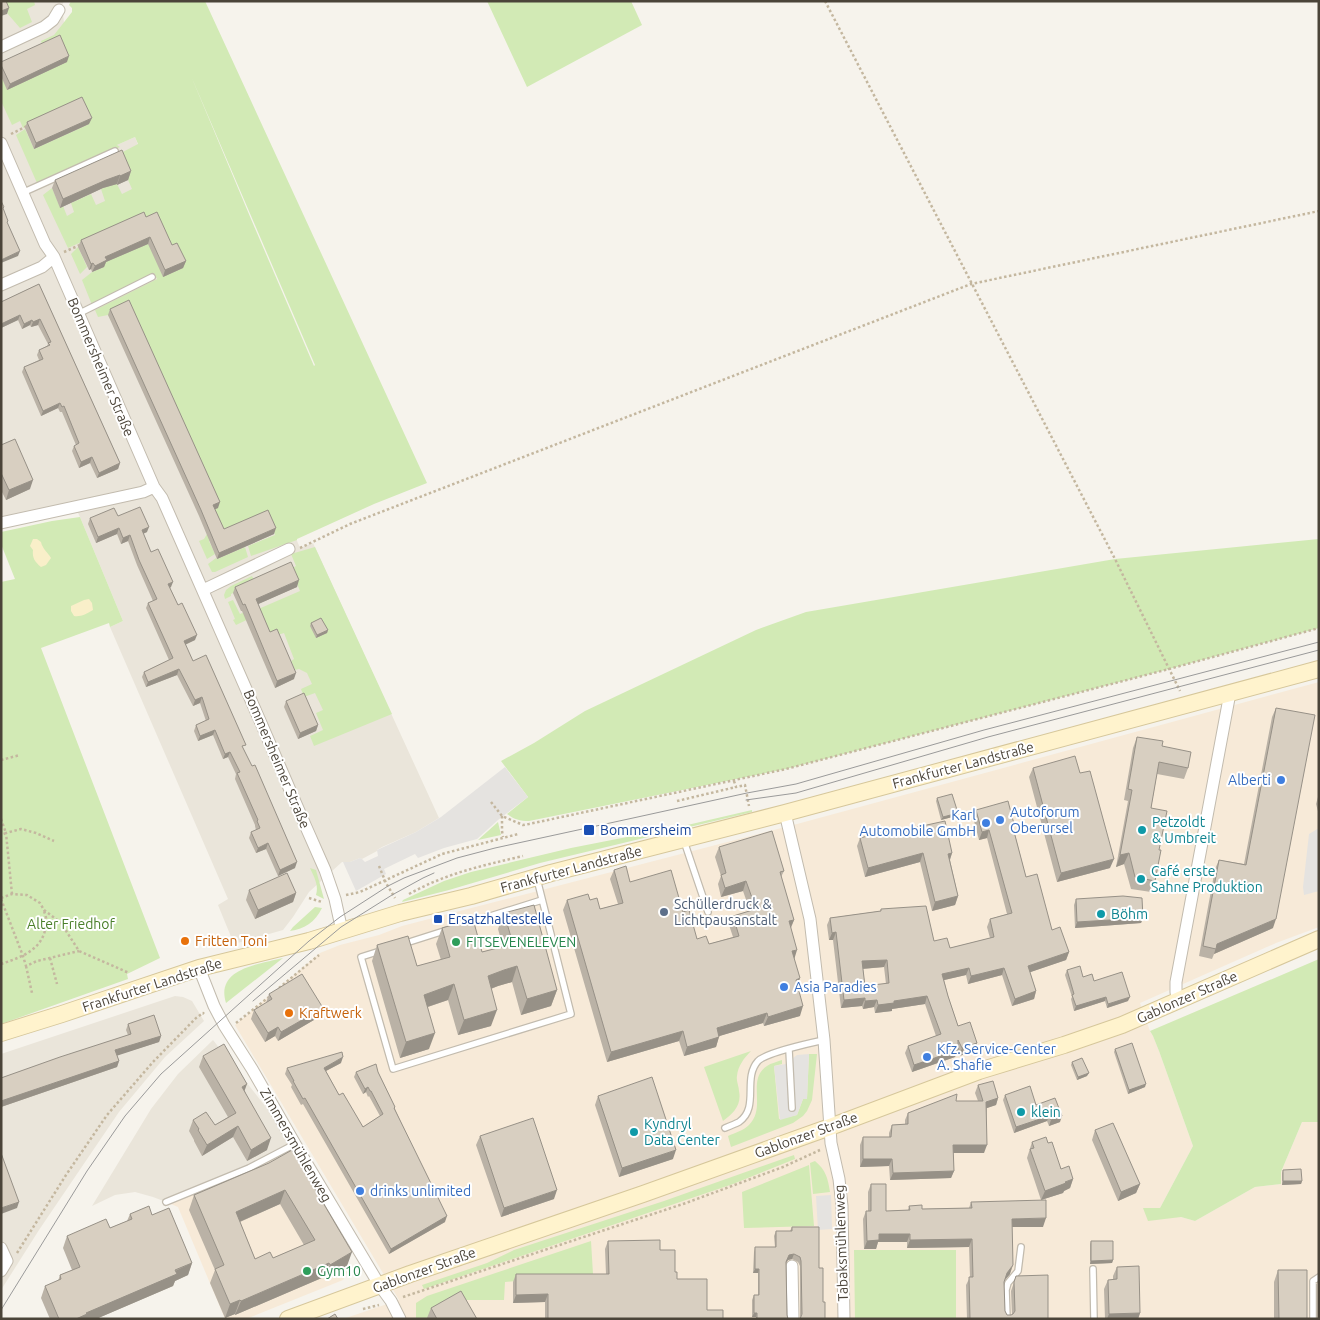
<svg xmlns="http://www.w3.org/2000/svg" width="1320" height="1320" viewBox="0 0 1320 1320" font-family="Ubuntu,sans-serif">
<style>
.residential{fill:#eae5da}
.commercial{fill:#f7ead8}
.green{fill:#d2eab5;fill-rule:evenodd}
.sand{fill:#f9efc9}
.parking{fill:#e5e3e0}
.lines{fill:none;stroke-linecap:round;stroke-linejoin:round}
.service-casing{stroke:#c2bbae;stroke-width:8}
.minor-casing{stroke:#c2bbae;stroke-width:13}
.secondary-casing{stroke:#d6c79b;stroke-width:18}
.path{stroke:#c4b79f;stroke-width:2.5;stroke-dasharray:2.5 2.5;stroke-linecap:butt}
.service{stroke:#fff;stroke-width:5.5}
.minor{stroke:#fff;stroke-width:11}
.secondary{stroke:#fff3cd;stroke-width:16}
.tram{stroke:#9a9a9a;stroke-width:1}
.wall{fill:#bab2a6;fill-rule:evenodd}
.shaded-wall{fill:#979187}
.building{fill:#d8cfc1;stroke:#979187;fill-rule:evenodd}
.shop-dot{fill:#3f7fe0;stroke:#fff;stroke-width:2}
.transit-dot{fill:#1a4fb4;stroke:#fff;stroke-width:2}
.culture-dot{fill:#0f9aa8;stroke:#fff;stroke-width:2}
.service-dot{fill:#5c6f8a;stroke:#fff;stroke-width:2}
.food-dot{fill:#e8710a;stroke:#fff;stroke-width:2}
.leisure-dot{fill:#2e9e5b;stroke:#fff;stroke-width:2}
.labels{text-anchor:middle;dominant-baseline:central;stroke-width:4;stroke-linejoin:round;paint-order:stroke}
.street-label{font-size:14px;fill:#4b4439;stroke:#fff}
.shop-label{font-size:14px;fill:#366cbe;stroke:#fff;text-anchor:start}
.culture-label{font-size:14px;fill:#0d838f;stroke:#fff;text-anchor:start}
.transit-label{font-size:14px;fill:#164399;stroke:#fff;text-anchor:start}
.service-label{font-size:14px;fill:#4e5e75;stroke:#fff;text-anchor:start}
.park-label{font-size:14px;fill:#4a7f2a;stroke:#fff}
.food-label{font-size:14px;fill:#c56008;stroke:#fff;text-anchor:start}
.leisure-label{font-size:14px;fill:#27864d;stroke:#fff;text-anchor:start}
</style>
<rect width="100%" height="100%" fill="#f6f3ec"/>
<!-- residential -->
<path class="residential" d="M1,1H64L62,5L64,23L117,145L135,137L189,282L300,548L313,543L439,818L416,832L382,847L377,850V851L362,859L360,858L350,862H342L309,892L293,917L283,930L234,944L218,905L228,899L110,627L123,621L80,517L73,502L1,517Z
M175,996L183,997L192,1001L204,1021L165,1057L119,1112L39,1230L1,1290V1054Z
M213,1040L295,1144L249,1168L166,1202L153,1197L135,1192L115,1195L92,1206L151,1109L178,1074Z"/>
<!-- commercial -->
<path class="commercial" d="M1319,682V927L1276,943L1140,1003L1150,1031L1153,1036L1159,1051L1193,1146L1160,1208L1181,1217L1195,1221L1255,1187L1280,1184L1281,1172L1302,1122H1319V1319H343L399,1300L235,1025L320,953L340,945L379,935L402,926L797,824Z
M295,1144L350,1268L343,1280L246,1319H225L178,1207L166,1202L249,1168Z"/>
<!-- green -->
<path class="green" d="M2,1H34L35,5L27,9L32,22L20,28L7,13Z
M71,1H205L427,483L374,504L297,539V540L251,556L248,546L275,535L268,517L265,516L209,541L215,554L207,559L199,541L204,539L207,534L219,529L108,315L98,317L95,310L157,279L154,273L92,305L82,280L92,272L104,267L103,264L140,216L68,248L43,195L52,188L60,207L63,206L67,216L74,212L71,203L91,194L96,205L105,201L101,189L116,182L122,194L132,189L117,155L138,144L135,137L117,145L120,147L37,183L16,135L25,129L34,149L89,124L79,101L23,128L20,121L12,125L1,101V76L8,90L43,48L41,41L54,35L72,12V8L69,5ZM191,76L315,365L314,366L251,219Z
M487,1H631L642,25L527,87Z
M78,247L87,267L80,274L71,254Z
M80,517L123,621L110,627L109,623L41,648L160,958L127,974L128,979L1,1024V582L15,579L1,544V532L52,521Z
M1319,539V628L1169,669L786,769L529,821C519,821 514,819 507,814L528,797L501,761L534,743L585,711L756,630L806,612L1115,559Z
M245,547L248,557L215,572H212L208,564L216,558L217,559Z
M315,547L392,714L314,746L310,736L323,730L316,713L323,710L315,693L304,697L301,689L312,684L307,673L299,669L295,670L291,661L294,659L284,633L268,638L256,610L300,591L291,569L296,566L291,554Z
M252,576L254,580L259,581L231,594V596L225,599L224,595L226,590L231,586Z
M233,600L240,614L254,608L257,615L236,625L233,620L235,619L228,602Z
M752,810V812L540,863L449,890L402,902L403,900L444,881L471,872L571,848L683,826Z
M498,822L501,835L478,840Z
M310,868L316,870L324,899L316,895C319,885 314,877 310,868Z
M315,907L322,908C315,922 305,929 290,931L293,927Z
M283,958L226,1003C215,968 260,964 283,958Z
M1319,959V1122H1302L1281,1172V1184L1255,1187L1195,1221L1181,1217L1148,1221L1143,1208H1160L1193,1146L1159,1051L1153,1036L1150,1031Z
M751,1051C744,1058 738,1066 737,1076C736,1081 739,1086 739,1091C742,1105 733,1114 723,1121L704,1067Z
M809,1054H817L812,1100L807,1111L803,1116L793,1123L731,1147L728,1136C735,1133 744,1130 749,1125C767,1107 746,1080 767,1066C771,1063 777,1062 782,1060V1064L774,1066L779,1119L797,1115L803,1099L807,1098Z
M794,1155L795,1159L733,1184L424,1289L422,1285L487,1263L514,1250L664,1201Z
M815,1161C826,1170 828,1179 830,1192L813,1194L810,1163Z
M809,1165L814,1226L744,1228L742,1192Z
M591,1241L593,1274L505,1282L504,1300H457L426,1319H416V1303L427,1296Z
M854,1250H956V1319H855Z"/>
<!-- sand -->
<path class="sand" d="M33,539H37L41,542C42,548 48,553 51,558L46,565L41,567C35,562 32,558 33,550L30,546Z
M89,599L92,603L93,610C86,614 81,617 74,616L71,611V606L84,600Z"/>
<!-- parking -->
<path class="parking" d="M505,767L528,797L498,820L477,839L444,848L418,858L415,854L384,869L386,874L356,891L343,862H350L360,858L362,859L365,862L378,856L377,850L416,832L441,817Z
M1319,828V891L1304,895L1303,887L1309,834Z
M809,1054L807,1099H803L797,1115L780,1120L774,1066L786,1064L797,1055Z
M831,1195L832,1229L818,1230L816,1196Z"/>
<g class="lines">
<!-- service casing -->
<g class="service-casing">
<path id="service" d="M22,193L115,151
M78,314L152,277
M684,841L708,912
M468,923L542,900
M403,944L447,930
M380,951L361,957L393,1069L571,1014L537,879
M789,1050L792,1108
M725,1128C730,1126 735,1124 739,1122C760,1107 742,1079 758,1061C766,1053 810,1043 824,1040
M166,1202L249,1168L295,1144
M1093,1269L1094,1319
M1007,1319L1006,1290L1008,1283L1018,1271L1021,1247
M1313,1319V1281L1319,1277"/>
</g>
<!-- minor casing -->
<g class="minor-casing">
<path id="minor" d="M1,47L44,27L53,20L59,10
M1,143L45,244L54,257L154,487L162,498L261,723L306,827L325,870L335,899L342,931
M1,285L42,267L54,257
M1,523L143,492L154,487
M203,590L289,549
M785,813L810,919L824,1040L831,1143L839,1179L842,1206L844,1319
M199,968L214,1006L224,1025L252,1069L295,1144L380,1286L391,1301L400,1319
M1178,1001L1176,992V982L1230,693
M1,1248L7,1261L1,1271
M792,1266L793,1319"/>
</g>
<!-- secondary casing -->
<g class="secondary-casing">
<path id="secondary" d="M1,1033L62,1014L199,968L309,941L400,913L471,896L551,873L785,813L1319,669
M288,1319L410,1274L643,1194L830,1127L979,1071L1064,1045L1122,1025L1319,939"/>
</g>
<!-- path -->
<path class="path" d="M825,1L1115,559L1180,691
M11,134L27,126
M64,252L80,245
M300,548L350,524L971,284L1319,211
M1,760L20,755
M734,781L736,787L745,785L749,806
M677,801L736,787
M491,802L502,816L523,825L529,824L786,769L1169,669L1319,628
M502,816V831L503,837
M1,819L6,833L1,835
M379,866L386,883L395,898
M12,894L6,833L21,829L36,833L54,841
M409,894C447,873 481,866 523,856
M346,895L360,892L442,854L518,834
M1,898L12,894L27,895L40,903L44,910L61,923L79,951L129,973
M309,898L322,902
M1,899L23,956L26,966L37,961L79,951
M50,958L57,984
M1,964C22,957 45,949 46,923C47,919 45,914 44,911
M26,966L32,993
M279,988L319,955
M236,1023L269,997
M17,1253L66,1175L107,1115L153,1062L196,1018L203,1013L204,1014
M403,1297L686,1203L783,1167L820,1150
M363,1309L379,1305"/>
<!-- service -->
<use href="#service" class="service"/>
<!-- minor -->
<use href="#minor" class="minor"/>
<!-- secondary -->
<use href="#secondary" class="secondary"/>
<!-- tram -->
<path class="tram" d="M746,800L796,793L988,737L1319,650
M253,1001L341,927L392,895L423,878L434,873
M1,1310L87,1171L125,1116L161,1074L309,941L340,917L388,886L404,878L457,858L495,848L633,818L747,793L796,784L984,730L1319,642"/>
</g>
<!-- wall -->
<path class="wall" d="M1,62H67L7,90L1,76Z
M27,122L89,124L34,149L25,128Z
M131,171L128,180L117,185V184L103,188L60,208L52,188L55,180Z
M146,217L186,261L183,268L163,277L148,244L106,262L104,267L92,272L91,269L89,270L78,247L81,240Z
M39,284L120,463L118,469L97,478L90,463L79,468L72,451L74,446L76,445L62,412H60L58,408L41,416L22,372L24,367L39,360L37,355L39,350L47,346L48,344L38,325L31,327L30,325L22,329L18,320L1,328V302Z
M110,309L218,508L215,509L224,529L274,534L217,559L199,516L108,315Z
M1,445L30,489L6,500L1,490Z
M118,516L147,532L143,534L151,552L171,587L170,588L178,605L195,640L185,645L193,661L244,750L295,868L278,876L266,849L256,853L249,838L251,832L256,830L255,826V825L235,779L236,774L228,757L223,759L213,735L198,741L194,731L196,725L206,721L200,703L193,706L177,675L146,687L142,677L144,672L169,660L146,608L148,603L153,601L137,565L128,541L121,544L117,534L96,543L88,524L90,518Z
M235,587H297L258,604L270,632L294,679L275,688L242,611H241L233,593Z
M311,623L328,630L327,633L316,638L310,626Z
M286,701L318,725L316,731L298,739L284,707Z
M1276,708L1273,928L1214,954L1212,959L1199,956L1215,869L1219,860L1244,864L1272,717Z
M1137,737L1162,746L1188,768L1184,779L1157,774L1151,808L1159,850L1155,881L1151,892L1131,889L1124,864L1116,867L1128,801L1124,800L1133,748Z
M1033,768L1080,773L1110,868L1057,882L1029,777Z
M1318,797H1319V815L1316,804Z
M937,798L958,813L956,816L941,820L936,801Z
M976,810L1014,824L1013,827L1026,877L1052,930L1069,952L1066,960L1030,972L1036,991L1034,999L1012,1006L1002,975L968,984L966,975L944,980L948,996L958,1026L977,1043L975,1051L959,1056L957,1052L955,1057L912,1072L905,1053L908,1046L936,1036L925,1004L892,1009V1011L875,1013L874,1007L863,1009L862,1006L841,1008L833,940H829L827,925L830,918L880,911L881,909L934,941L950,948L990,938L987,927L990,919L1007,914L987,838L979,840L973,817ZM884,967L886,984L865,986L863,969Z
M904,830L952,853L950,860L958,896L955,905L932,911L920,862L865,877L857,846L860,838L891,832Z
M719,847L784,871L781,877L794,920L791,928L797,986L800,1016L764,1026L763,1023L719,1036L716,1047L684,1056L679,1041L607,1062L563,910L567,900H590L600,909L618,904L610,879L614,870L630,882L683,912L697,939L709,944L733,937L729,925L733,916L750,911L743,891L721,897L718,884L721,876L715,857Z
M249,890L296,893L293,902L255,919L246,900Z
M1076,899L1143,918L1141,923L1075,928L1074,905Z
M504,913L557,990L551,1006L521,1015L512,982L498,986L491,989V1026L458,1035L448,1000L428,1007L429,1049L400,1058L372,961L377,945L417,966L441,960L436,944L442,928L482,952L503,947L498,929Z
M1067,970L1094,981L1128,1001L1107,1008L1105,1001L1074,1011L1071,999L1072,997L1065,975Z
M269,994L319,1017L278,1041L275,1036L265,1042L251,1019L254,1010L266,1003Z
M128,1024L161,1036L159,1042L117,1055L119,1061L117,1067L1,1107V1078L128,1035L126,1030Z
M1115,1049L1145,1087L1128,1094L1114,1052Z
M203,1056L245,1091L267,1150L247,1161L233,1137L202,1156L194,1141V1140L189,1131L193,1120L215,1125L228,1117L199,1067Z
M1072,1062L1087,1076L1077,1080L1071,1065Z
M341,1063L326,1071L339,1095L363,1127L380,1116L369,1096L368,1097L366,1092L363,1094L354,1077L356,1072H378L395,1107V1109L445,1222L389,1254L303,1104L301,1105L291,1087L292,1085L285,1074L287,1068Z
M978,1085L998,1098L996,1105L987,1108L984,1153H953L954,1171L951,1178L890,1180L889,1166L860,1167V1145L863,1137H889V1133L892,1125L905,1124V1120L908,1113L956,1101H978L975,1093Z
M1005,1095L1036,1105L1060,1122L1049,1126L1047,1121L1014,1133L1003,1100Z
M598,1096L673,1159L619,1177L595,1105Z
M1095,1130L1140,1184L1136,1193L1118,1201L1092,1140Z
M480,1136L554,1199L501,1217L476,1145Z
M1032,1142L1048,1143L1061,1169L1073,1179L1070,1188L1064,1191L1063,1193L1041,1200L1027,1158Z
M269,1163L347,1266L325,1279L324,1277L235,1315V1314L225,1318L210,1283L215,1270L189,1210L194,1195ZM280,1204L304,1245L273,1258L255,1259L240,1222Z
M1283,1170L1302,1181L1301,1184L1282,1185V1173Z
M871,1184L886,1211L908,1210L909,1206L922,1209L969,1208L971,1202L1043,1227H1012L1010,1274L1005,1280L1004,1282L1005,1311L1007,1315H1012L1011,1291L1016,1276L1048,1319H967L966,1285L970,1277L969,1247L907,1248V1242H878L876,1249H864L863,1219L866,1211H868V1192Z
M130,1214L152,1215L192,1263L188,1275L175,1281L173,1286L96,1319H50L41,1298L45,1286L58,1281L60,1275L72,1270L63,1248L67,1236L110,1228L127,1221Z
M792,1227L819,1268H823L800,1318V1266L798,1262L792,1259L788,1260L786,1263L787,1315L788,1319H756V1317H752V1300L754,1295H758V1273H753L754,1252L755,1247H775L774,1236L776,1231H790Z
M608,1241L660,1250L675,1272L677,1279L707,1310L723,1319H545V1302L513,1303V1282L516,1274H606L605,1249Z
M1091,1241L1113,1260L1112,1263L1090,1264V1244Z
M1117,1267L1140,1313L1138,1319H1105L1104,1289L1108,1280H1113V1276Z
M1278,1270L1307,1319H1274V1282Z
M431,1308L477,1319H428L427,1318Z"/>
<!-- shaded-wall -->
<path class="shaded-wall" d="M9,8L7,14L1,16V11Z
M69,56L67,62L7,90L10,84Z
M92,118L89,124L34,149L36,143Z
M131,171L128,180L117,185L120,176Z
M120,175L117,184L103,188L60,208L63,199L106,180Z
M150,237L148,244L106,262L104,267L92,272L95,266L105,257Z
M20,251L18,256L1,263V260Z
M186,261L183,268L163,277L165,270Z
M93,263L91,269L89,270L91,264Z
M20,315L18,320L1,328V324Z
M40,319L38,325L31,327L33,322Z
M32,320L30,325L22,329L24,324Z
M60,403L58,408L41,416L43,411Z
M92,457L90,463L79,468L81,462Z
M120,463L118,469L97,478L99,473Z
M33,480L30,489L6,500L9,490Z
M220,502L218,508L211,511L213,505Z
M149,527L147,532L140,535L142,530Z
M119,528L117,534L96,543L98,537Z
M276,528L274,534L217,559L219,553Z
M130,535L128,541L121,544L123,538Z
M299,580L297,587L254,606L256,599Z
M173,582L171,587L166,589L168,584Z
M328,630L327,633L316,638L317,635Z
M197,635L195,640L182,646L184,641Z
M179,669L177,675L146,687L148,682Z
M296,673L294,679L275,688L277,681Z
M202,697L200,703L193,706L195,700Z
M318,725L316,731L298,739L300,733Z
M215,730L213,735L198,741L200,736Z
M230,752L228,757L223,759L225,754Z
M958,813L956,816L941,820L943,817Z
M989,830L987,838L979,840L982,832Z
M268,843L266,849L256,853L258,848Z
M923,853L920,862L865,877L868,868Z
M952,853L949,862L948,854Z
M1129,853L1124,864L1116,867L1120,855Z
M1114,859L1110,868L1057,882L1061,873Z
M297,862L295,868L278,876L280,870Z
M746,881L743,891L721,897L725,888Z
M296,893L293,902L255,919L258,910Z
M958,896L955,905L932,911L935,902Z
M1143,918L1141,923L1075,928L1077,922Z
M1276,919L1273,928L1214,954L1217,944Z
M794,920L790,929L789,921Z
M836,932L833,940H829L832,933Z
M797,950L794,960L792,951Z
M1069,952L1066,960L1025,974L1028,966Z
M887,960L884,967L860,969L862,961Z
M517,966L512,982L498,986L482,992L488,976L504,970Z
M969,968L966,975L940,981L942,974Z
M1004,968L1002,975L968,984L971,976Z
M800,978L797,988L796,980Z
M454,984L448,1000L418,1010L424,995Z
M557,990L551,1006L521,1015L527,999Z
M1036,991L1034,999L1012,1006L1015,999Z
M927,996L925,1004L892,1009V1011L875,1013L878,1005L894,1001Z
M1106,997L1105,1001L1074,1011L1076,1006Z
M1130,997L1128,1001L1107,1008L1108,1004Z
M865,998L862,1006L841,1008L844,1000Z
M877,1000L874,1007L863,1009L865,1001Z
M803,1006L800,1016L764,1026L768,1017Z
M323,1008L319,1017L278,1041L281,1032Z
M497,1010L491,1026L458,1035L464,1020Z
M767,1013L763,1023L713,1038L717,1028Z
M278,1027L275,1036L265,1042L268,1033Z
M683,1031L679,1041L607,1062L611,1052Z
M435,1033L429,1049L400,1058L406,1042Z
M161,1036L159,1042L113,1057L115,1050Z
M719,1037L716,1047L684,1056L687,1047Z
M977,1043L975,1051L959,1056L962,1048Z
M958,1050L955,1057L912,1072L914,1065Z
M343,1057L341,1063L322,1073L324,1068Z
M119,1061L117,1067L1,1107V1101Z
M1089,1073L1087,1076L1077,1080L1078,1077Z
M247,1084L243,1095L242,1087Z
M1146,1084L1145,1087L1128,1094L1129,1090Z
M368,1087L366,1092L363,1094L365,1089Z
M998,1098L996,1105L984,1109L986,1102Z
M1049,1116L1047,1121L1014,1133L1016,1127Z
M1062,1116L1060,1122L1049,1126L1051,1120Z
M238,1126L233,1137L202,1156L207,1145Z
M271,1138L267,1150L247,1161L251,1150Z
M953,1145H987L984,1153H950Z
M676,1150L673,1159L619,1177L622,1168Z
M863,1159H892L889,1166L860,1167Z
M954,1171L951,1178L890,1180L893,1173Z
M1073,1179L1070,1188L1064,1191L1063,1193L1041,1200L1045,1191Z
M1283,1181H1302L1301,1184L1282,1185Z
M1140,1184L1136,1193L1118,1201L1121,1192Z
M285,1190L280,1204L230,1226L236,1212Z
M557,1190L554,1199L501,1217L504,1208Z
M19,1202L17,1208L1,1214V1208Z
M447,1216L445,1222L389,1254L391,1249Z
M1046,1218L1043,1227H1009L1012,1219Z
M879,1234H910L907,1242H878L876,1249H864L867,1241Z
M972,1239L969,1247L907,1248L910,1240Z
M352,1252L347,1266L325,1279L330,1265Z
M794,1254L792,1259L788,1260L784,1266L789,1255Z
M1113,1260L1112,1263L1090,1264L1091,1261Z
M192,1263L188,1275L175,1281L173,1286L96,1319H76L86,1313Z
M329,1263L324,1277L235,1315L241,1301Z
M1013,1265L1010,1274L1004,1281L1007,1273Z
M755,1269H759L758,1273H753Z
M548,1294L545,1302L513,1303L516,1295Z
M240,1300L235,1314L225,1318L230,1304Z
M754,1313H757L756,1317H752Z
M1140,1313L1138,1319H1107L1109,1314Z"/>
<!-- building -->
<path class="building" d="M1,1H6L9,8L1,11Z
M60,35L69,56L10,84L1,65V62Z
M82,97L92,118L36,143L27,122Z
M122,150L131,171L120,176V175L106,180L63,199L55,180Z
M1,201L4,207L3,208L8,221L7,222L20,251L1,260Z
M144,212L146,217L157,212L172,245L177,243L186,261L165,270L150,237L105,257L107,260L95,266L93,263L91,264L81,240Z
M39,284L120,463L99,473L92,457L81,462L74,446L79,443L64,406L62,407L60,403L43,411L24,367L43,359L39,350L50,345L48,343L51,342L40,319L33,322L32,320L24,324L20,315L1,324V302Z
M129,300L220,502L213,505L224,529L268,510L276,528L219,553L201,510L110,309Z
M15,439L33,480L9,490L1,473V445Z
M140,507L149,527L142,530L151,552L158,549L173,582L168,584L178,605L182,603L197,635L184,641L193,661L206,655L246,745L242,746L252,766L255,765L297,862L280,870L268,843L258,848L251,832L260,828L257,821L258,820L237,773L240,772L230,752L225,754L215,730L200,736L196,725L209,719L202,697L195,700L179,669L148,682L144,672L173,658L148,603L157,599L139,560L130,535L123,538L119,528L98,537L90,518L114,508L118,516Z
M291,562L299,580L256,599L270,632L277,629L296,673L277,681L245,604L243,605L235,587Z
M321,618L328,630L317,635L311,623Z
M304,693L318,725L300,733L286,701Z
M1276,708L1315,715L1276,919L1217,944L1216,949L1203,946L1219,860L1246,865Z
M1137,737L1163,741L1162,746L1191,752L1188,768L1159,762L1151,808L1167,811L1159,850H1161L1155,881L1135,877L1129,853L1120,855L1132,790L1128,789Z
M1075,756L1080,773L1090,771L1114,859L1061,873L1033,768Z
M952,794L958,813L943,817L937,798Z
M1008,801L1014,824H1012L1026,877L1037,874L1052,930L1060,927L1069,952L1028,966L1036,991L1015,999L1004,968L971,976L969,968L942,974L948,996L958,1026L970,1022L977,1043L962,1048L958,1040V1050L914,1065L908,1046L941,1034L927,996L894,1001V1003L878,1005L877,1000L865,1001V998L844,1000L836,932L832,933L830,918L881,911V909L926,906L934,941L947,938L950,948L994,937L990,919L1012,913L989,830L982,832L976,810ZM887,960L889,983L865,986L862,961Z
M945,821L952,853L948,854L958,896L935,902L923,853L868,868L860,838L890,830L891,832L904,828V830Z
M772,831L784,871L780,872L794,920L789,921L797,950L792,951L800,978L796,980L803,1006L768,1017L767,1013L717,1028L719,1037L687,1047L683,1031L611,1052L567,900L588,894L590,900L597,898L600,909L623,903L614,870L626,866L630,882L671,870L683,912L689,910L697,939L706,936L709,944L739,936L733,916L756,909L746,881L725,888L721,875L726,873L719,847Z
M287,873L296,893L258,910L249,890Z
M1123,896L1142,898L1143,918L1077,922L1076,899Z
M534,905L557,990L527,999L517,966L504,970L488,976L497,1010L464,1020L454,984L424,995L435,1033L406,1042L377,945L408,936L417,966L450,957L442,928L473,919L482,952L513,944L504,913Z
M1080,966L1083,977L1092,974L1094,981L1122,972L1130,997L1108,1004L1106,997L1076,1006L1072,995L1074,994L1067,970Z
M302,974L323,1008L281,1032L278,1027L268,1033L254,1010L272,999L269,994Z
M154,1015L161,1036L115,1050L119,1061L1,1101V1078L60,1057L131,1034L128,1024Z
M1132,1043L1146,1084L1129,1090L1115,1049Z
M224,1044L247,1084L242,1087L271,1138L251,1150L238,1126L207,1145L198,1130L199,1129L193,1120L206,1112L215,1125L236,1113L203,1056Z
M342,1052L343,1057L324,1068L339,1095L343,1093L363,1127L383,1114L371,1091H370L368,1087L365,1089L356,1072L376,1064L378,1072L395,1107L394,1108L447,1216L391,1249L305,1098L303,1099L293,1081H294L287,1068Z
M1082,1058L1089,1073L1078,1077L1072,1062Z
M652,1077L676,1150L622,1168L598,1096Z
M993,1081L998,1098L986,1102L987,1145H953L954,1171L893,1173L892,1159H863V1137H891L892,1125L908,1124V1113L957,1094L956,1101H983L978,1085Z
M1030,1086L1036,1105L1055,1098L1062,1116L1051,1120L1049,1116L1016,1127L1005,1095Z
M533,1118L557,1190L504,1208L480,1136Z
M1113,1123L1140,1184L1121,1192L1095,1130Z
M1046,1137L1048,1143L1052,1142L1061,1169L1069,1166L1073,1179L1065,1182L1066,1183L1045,1191L1030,1149L1034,1148L1032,1142Z
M292,1150L352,1252L330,1265L329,1263L241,1301L240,1300L230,1304L215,1269L224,1265L194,1195L269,1163ZM285,1190L315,1240L273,1258L270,1252L255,1259L236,1212Z
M1,1153L19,1202L1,1208Z
M1301,1169L1302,1181H1283V1170Z
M871,1184H886V1211L910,1210L909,1206L922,1205V1209L972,1208L971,1202L1046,1200V1218L1012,1219L1013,1265L1007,1273L1004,1282L1005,1311L1007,1315H1011L1013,1314L1015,1311L1014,1282L1016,1276L1048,1275V1319H970L969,1277H973L972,1239L910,1240V1234H879V1240L867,1241L866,1211H871Z
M149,1206L152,1215L169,1208L192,1263L175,1270L177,1274L86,1313L87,1314L76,1319H59L45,1286L61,1279L60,1275L80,1267L67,1236L106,1219L110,1228L132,1219L130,1214Z
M792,1227H819V1268H823V1302H825V1319H800L802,1314L801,1261L800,1257L794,1254L789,1255L786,1262L787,1315L788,1319H757V1313H754V1295H759V1269H755V1247H776V1231H792Z
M660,1240V1250H675V1272H677V1279H707V1310H723V1319H548V1294L516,1295V1274H609L608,1241Z
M1091,1241H1113V1260L1091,1261Z
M1139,1266L1140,1313L1109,1314L1108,1280L1117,1279V1267Z
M1278,1270H1307V1319H1279Z
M461,1291L477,1319H437L431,1308Z
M335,1314L338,1319H327Z"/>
<!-- markers -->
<g class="shop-dot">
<circle cx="1281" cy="780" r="5"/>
<circle cx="1000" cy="820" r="5"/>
<circle cx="986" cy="823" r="5"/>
<circle cx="784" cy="987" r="5"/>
<circle cx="927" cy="1057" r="5"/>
<circle cx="360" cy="1191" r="5"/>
</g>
<g class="transit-dot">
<rect x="583" y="824" width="12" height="12" rx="2.5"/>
<rect x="433" y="914" width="10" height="10" rx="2.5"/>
</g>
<g class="culture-dot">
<circle cx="1142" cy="830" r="5"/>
<circle cx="1141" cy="879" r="5"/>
<circle cx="1101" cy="914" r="5"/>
<circle cx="1021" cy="1112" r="5"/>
<circle cx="634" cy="1132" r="5"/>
</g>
<circle class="service-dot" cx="664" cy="912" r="5"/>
<g class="food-dot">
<circle cx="185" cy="941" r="5"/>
<circle cx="289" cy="1013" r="5"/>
</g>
<g class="leisure-dot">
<circle cx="456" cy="942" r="5"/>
<circle cx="307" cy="1271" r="5"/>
</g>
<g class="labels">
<!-- street labels -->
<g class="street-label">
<text transform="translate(101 367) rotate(67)">Bommersheimer Straße</text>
<text transform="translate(277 759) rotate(67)">Bommersheimer Straße</text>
<text transform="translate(963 765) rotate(-15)">Frankfurter Landstraße</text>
<text transform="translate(571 869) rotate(-15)">Frankfurter Landstraße</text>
<text transform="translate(152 985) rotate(-18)">Frankfurter Landstraße</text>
<text transform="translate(1187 997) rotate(-24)">Gablonzer Straße</text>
<text transform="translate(806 1135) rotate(-20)">Gablonzer Straße</text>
<text transform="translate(296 1145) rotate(60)">Zimmersmühlenweg</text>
<text transform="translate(841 1243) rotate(-92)">Tabaksmühlenweg</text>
<text transform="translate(424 1270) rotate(-20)">Gablonzer Straße</text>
</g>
<!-- shop labels -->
<g class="shop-label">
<text x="1271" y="780" text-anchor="end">Alberti</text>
<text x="1010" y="812">Autoforum<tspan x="1010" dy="16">Oberursel</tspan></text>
<text x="976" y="815" text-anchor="end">Karl<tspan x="976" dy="16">Automobile GmbH</tspan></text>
<text x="794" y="987">Asia Paradies</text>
<text x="937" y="1049">Kfz. Service-Center<tspan x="937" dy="16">A. Shafie</tspan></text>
<text x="370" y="1191">drinks unlimited</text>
</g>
<!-- culture labels -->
<g class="culture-label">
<text x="1152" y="822">Petzoldt<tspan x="1152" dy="16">&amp; Umbreit</tspan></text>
<text x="1151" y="871">Café erste<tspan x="1151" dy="16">Sahne Produktion</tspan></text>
<text x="1111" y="914">Böhm</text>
<text x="1031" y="1112">klein</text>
<text x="644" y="1124">Kyndryl<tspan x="644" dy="16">Data Center</tspan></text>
</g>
<!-- transit labels -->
<g class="transit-label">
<text x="600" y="830">Bommersheim</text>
<text x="448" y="919">Ersatzhaltestelle</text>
</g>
<!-- service labels -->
<g class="service-label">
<text x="674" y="904">Schüllerdruck &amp;<tspan x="674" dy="16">Lichtpausanstalt</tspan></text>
</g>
<!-- park labels -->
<g class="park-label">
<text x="71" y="924">Alter Friedhof</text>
</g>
<!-- food labels -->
<g class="food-label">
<text x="195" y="941">Fritten Toni</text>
<text x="299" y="1013">Kraftwerk</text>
</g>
<!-- leisure labels -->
<g class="leisure-label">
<text x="466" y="942">FITSEVENELEVEN</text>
<text x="317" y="1271">Gym10</text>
</g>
</g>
<!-- border -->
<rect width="1320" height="1320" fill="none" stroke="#4b4439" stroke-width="5"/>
</svg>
